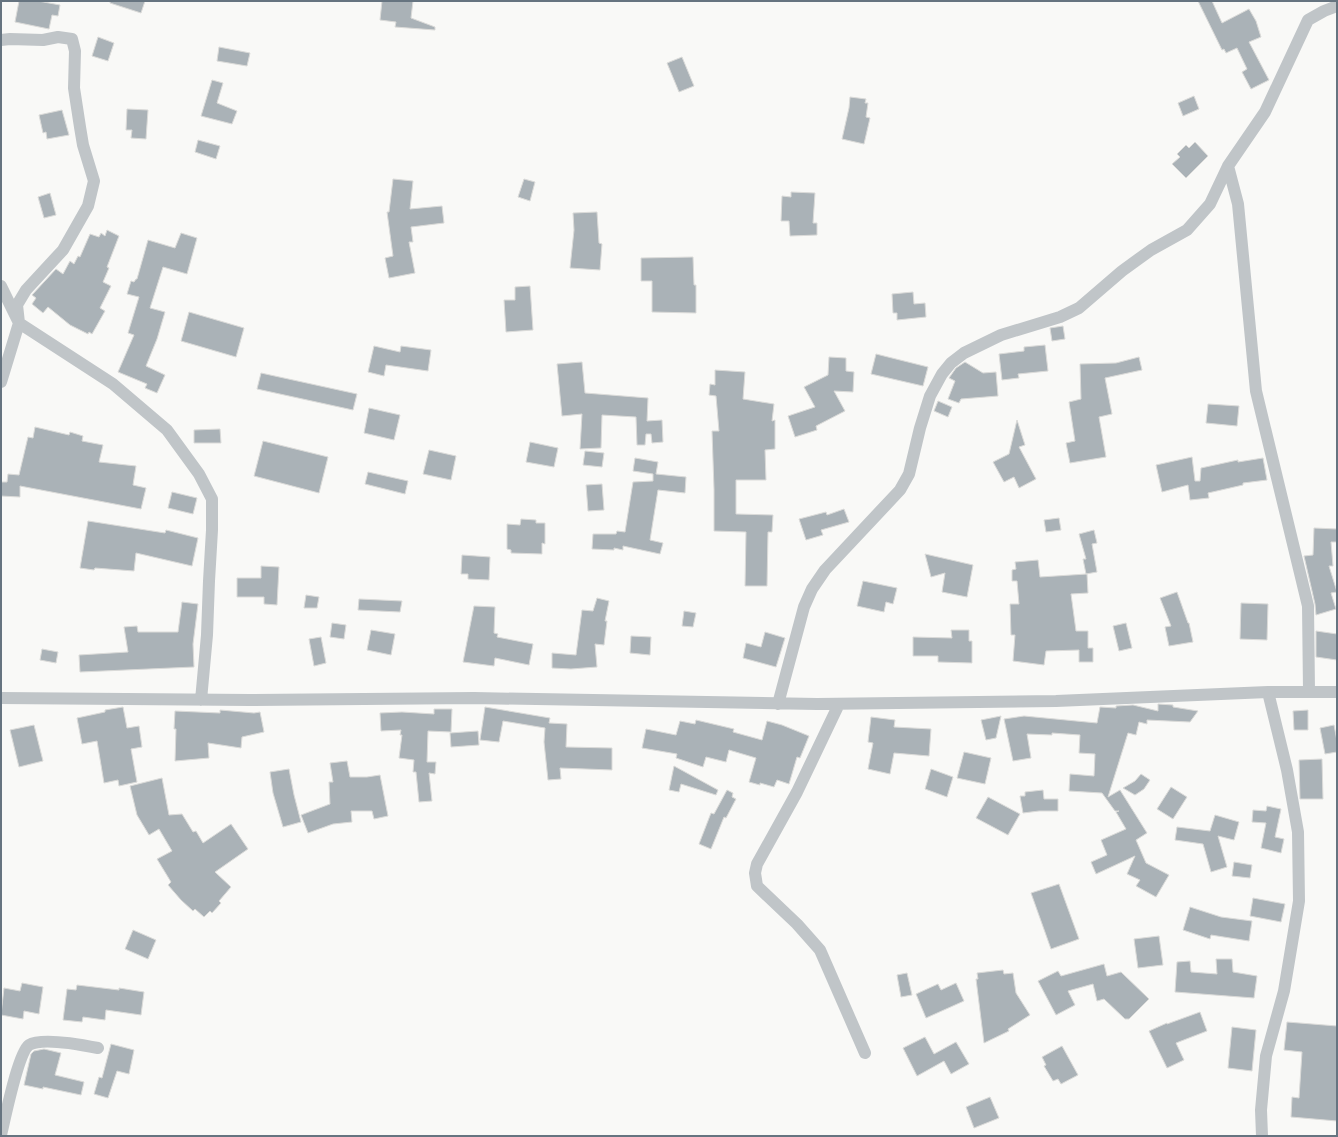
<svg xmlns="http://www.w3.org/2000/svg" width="1338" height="1137" viewBox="0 0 1338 1137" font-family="Barlow,sans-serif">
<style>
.building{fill:#aab2b7;stroke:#dbdbd9}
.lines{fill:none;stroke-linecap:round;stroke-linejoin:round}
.minor{stroke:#c0c5c8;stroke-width:12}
</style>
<rect width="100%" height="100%" fill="#f9f9f7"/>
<!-- building -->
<path class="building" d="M19,1H38L60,5L58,16L52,15L49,29L15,22Z
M110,1H145L141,13L110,3Z
M382,1H413L411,18L435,27V30L395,27L396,22L380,20Z
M1198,1H1212L1222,23L1249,9L1256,21L1261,37L1249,42L1269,80L1251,89L1242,72L1247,69L1237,48L1226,53L1224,49L1222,50Z
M98,37L114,43L108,61L92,56Z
M219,47L250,53L247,66L217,61Z
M682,57L694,86L679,92L667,63Z
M212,80L223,83L217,103L237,111L232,124L201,116Z
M1194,96L1199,109L1183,116L1178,103Z
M850,97L866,99L865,103H868L866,117L870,118L864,144L842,139L849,108Z
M127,109L148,110L146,139L131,138L132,130H126Z
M62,110L69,135L47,139L46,132L43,133L39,115Z
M198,140L220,146L216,159L195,152Z
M1195,142L1208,156L1186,178L1172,164L1180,157L1177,154L1186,145L1189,148Z
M393,179L413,181L410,209L442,206L444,223L411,227L413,242H409L415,273L389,278L385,258L393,256L387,212H389Z
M524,179L535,182L530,201L518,197Z
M791,192L815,193L813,223H817V235L790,236L789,221H781L782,196L791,197Z
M50,193L56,215L44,218L38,197Z
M597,212L599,243L602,244L600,270L570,268L574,230L573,213Z
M107,230L119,236L107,267L109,268L103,282L111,286L100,308L105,311L92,334L89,332L88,334L70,325L48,307L43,313L32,304L36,298L32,295L56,269L63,274L70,261L74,264L78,256L80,257L90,234L99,237L101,233L105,236Z
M181,233L197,238L187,274L163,267L150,308L165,312L157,339L146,366L165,375L157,393L145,388L147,384L118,372L134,335L128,333L139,297L127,294L131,281L134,282L136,279H137L148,240L175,248Z
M693,257L694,285H696V313L652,312V281H641V258Z
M530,286L533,330L506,332L504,300H515V287Z
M913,292L914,304L925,303L926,317L897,320V313H893L892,294Z
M189,312L244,328L236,357L181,341Z
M1063,326L1065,339L1052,341L1050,328Z
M1045,345L1048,371L1018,374L1019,378L1002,380L999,354L1024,351V347Z
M374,346L400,352L401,346L431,350L428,371L386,365L384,376L368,372Z
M876,354L928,367L923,386L871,374Z
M829,357L846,358V371L854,372L853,392L834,391L845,411L816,426L817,430L795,437L788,416L815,407L804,387L828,375Z
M1139,357L1142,370L1105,378L1112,414L1099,417L1106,457L1070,463L1066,443L1075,441L1069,402L1081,399L1080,364L1116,363Z
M582,362L585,393L648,398L647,421L662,420L663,442L652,443L651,434H646L645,445H637L636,417L602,415L601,448L580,449L582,414L562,416L557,364Z
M965,362L983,373L996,372L998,396L961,399L959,403L948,399L955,381L949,378L956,368Z
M715,370L745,372L743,399L774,404L772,421L775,420V449L765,450L766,480H736V514L773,515L772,532H768L767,586H745L746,532L714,531V489L712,431H719L716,396L709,395L710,384L715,385Z
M261,373L357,394L353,410L257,389Z
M938,401L952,407L948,417L934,411Z
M1208,404L1239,406L1237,426L1206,423Z
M369,408L400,415L394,440L364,433Z
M1017,420L1025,445L1019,447L1036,479L1019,488L1014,477L1004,482L993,462L1009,454Z
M35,427L69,435L70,432L83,436L82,441L103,445L99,462L136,466L133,485L146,488L141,509L20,486V497L1,496V482H7L8,474L19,475L28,437L33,438Z
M220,429L221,443H194V430Z
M263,441L328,457L319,493L254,476Z
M530,442L558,448L554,467L526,462Z
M429,450L456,456L451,480L423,474Z
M585,451L604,453L602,467L583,465Z
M1192,457L1195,481H1200L1201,468L1238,460V462L1263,458L1267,480L1243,483V485L1208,493L1209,498L1190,500L1188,485L1162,492L1156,465Z
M635,458L658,462L656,474L686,477L685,493L658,490L650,540L663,543L660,554L623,546V550L614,548V550L592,549L593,534H616L617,531L625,532L633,482L653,481V474L633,471Z
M368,472L408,481L405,494L365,484Z
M602,484L604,510L588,511L586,485Z
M172,492L197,498L193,514L168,508Z
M844,509L849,522L821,530L823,535L806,540L799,519L826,512L827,515Z
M1059,518L1061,530L1046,532L1044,520Z
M521,519L536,520V523H545V544L542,543V554L511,553V550L507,549V524L520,525Z
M88,521L165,533L166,530L198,538L192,566L136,553L134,571L95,568L94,570L80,568Z
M1314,528L1337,529V542H1331L1333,566H1329L1337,592L1331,593L1336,609L1316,615L1315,604L1304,556L1313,555Z
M1094,530L1097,543L1092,544L1097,572L1086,574L1083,559H1086L1079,534Z
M925,554L973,565L967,597L942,592L945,573L931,577Z
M462,555L490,557L489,580L468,579V574H461Z
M1038,560L1040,577L1087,574L1088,593L1071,594L1076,631H1088V648H1093V662H1079V650L1046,651L1044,665L1013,661L1015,635H1011L1010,604H1019L1017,581H1012V570L1016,569L1015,562Z
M261,566L279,567L277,605L264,604V597H237V578H261Z
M863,581L897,588L893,604L886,602L884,612L857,606Z
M1177,592L1188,623H1189L1193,642L1169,646L1165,627L1171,626L1160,598Z
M306,595L319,597L317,608H304Z
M597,598L609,601L605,621H607L604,645L595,644L597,667L571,669L552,668V653L576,655L582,610L593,611Z
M359,599L402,601L400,612L358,610Z
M182,602L198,604L193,644L194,667L80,672L79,655L128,652L124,627L137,626L138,632H178Z
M1241,603L1268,604L1267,640L1240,639Z
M474,606L495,607L494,633L498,634L497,637L533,644L529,665L495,658L494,666L463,662Z
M684,611L696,613L693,627L682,626Z
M332,623L346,625L344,639L330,637Z
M1126,623L1132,648L1119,651L1113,626Z
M371,630L395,634L391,655L367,650Z
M951,630H969V641H972V663L938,662V656H913V637L952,638Z
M1316,631L1337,634V660L1316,657Z
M765,632L785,638L776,667L743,658L746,643L761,647Z
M631,636L651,637L650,655L630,653Z
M321,637L326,663L314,666L309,639Z
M42,649L58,652L56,663L40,660Z
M1158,704L1173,705V707L1198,711L1190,722L1147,720V724L1139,722L1136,735L1128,733L1108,797L1120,790L1147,833L1136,840L1146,863L1169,875L1156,897L1136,886L1140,880L1127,874L1135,856L1096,874L1091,862L1107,855L1101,840L1126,829L1116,812L1119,811H1115L1102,793L1069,791L1070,774L1094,776L1095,754L1079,753L1080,735L1052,733V735L1027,734L1031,758L1013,761L1004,719L1024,716L1097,723L1100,707L1116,708V706L1133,705L1158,711Z
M123,707L127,728L139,726L142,747L131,749L137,782L119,786L118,780L104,783L97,741L82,744L77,718L105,712V710Z
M485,707L550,718L549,723L567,724L566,747L612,748V770L560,768L561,779L548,780L544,742L545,728L503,721L499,742L480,740Z
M434,709H452L451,732L428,731L427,762H436L435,774L429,773L432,801L419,802L416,772H413L414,760L399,758L402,735H400L401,730L381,731L380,713L402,712L434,714Z
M220,710L254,713L260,712L264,732L242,737L241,748L208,743L209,758L175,761L176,729H174L175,711L220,713Z
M1308,710V730H1294L1293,711Z
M1001,716L996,738L986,740L981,720Z
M871,717L895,720L894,727L931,729L929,756L894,753L890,774L868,769L873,743L868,742Z
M696,720L734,729L733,732L762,740L767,721L782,725L809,736L800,758L797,757L789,784L777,780L774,787L760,783V785L749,782L756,758L729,750L726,762L706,757L703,767L676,758L677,754L642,748L646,729L676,735L680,721L695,724Z
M34,725L43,761L19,767L10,730Z
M1334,725L1337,741V752L1325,754L1320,728Z
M478,731L479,745L451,747L450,733Z
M964,752L991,758L985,784L957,778Z
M1322,759L1323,799H1300L1299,760Z
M347,761L350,777H367L380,775L388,816L374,819L372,811H351L352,822L333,824L308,833L301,815L330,804L329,782H333L330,763Z
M674,766L718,790L716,795L681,784L679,792L669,790Z
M289,769L294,795L301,822L283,827L273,793L270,772Z
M931,769L953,777L947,797L925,789Z
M1141,774L1150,780L1144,789L1135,795L1123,788L1135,781Z
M162,778L169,815L182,814L193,832L196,831L203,843L231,824L248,849L215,872L231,887L219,901L221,903L212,913L210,911L204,917L195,909L193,911L181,900L168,885L171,882L157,859L172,851L159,829L149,835L137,815L130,786Z
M1171,787L1187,797L1173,819L1157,809Z
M727,790L733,793L732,797L736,799L726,818L724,817L711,849L699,844L711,813L714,814Z
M1043,790L1044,799H1058V811H1039L1023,813L1020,796H1025V792Z
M988,797L1020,814L1008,835L976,818Z
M1267,806L1281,809L1275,837L1284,839L1281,853L1261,848L1266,823L1252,822L1253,810L1266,811Z
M1215,815L1239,822L1234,840L1218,836L1227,867L1211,872L1203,844L1175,840L1177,827L1210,831Z
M1234,862L1252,865L1250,878L1232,876Z
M1059,884L1079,939L1051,949L1031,893Z
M1253,898L1285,904L1281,922L1250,916Z
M1190,907L1221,917L1252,921L1249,941L1211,935L1210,939L1183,930Z
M133,930L156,940L148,959L125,949Z
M1159,936L1163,965L1138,968L1134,939Z
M1216,959H1232L1233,972L1257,976L1254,998L1175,992L1177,962L1190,961L1191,972L1217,974Z
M1104,964L1107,976L1121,972L1149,999L1129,1019H1125L1104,999L1097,1001L1093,984L1068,991L1075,1005L1056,1015L1038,981L1058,971L1061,976Z
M1003,970L1004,974L1013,973L1016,993L1030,1015L1008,1029L1009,1031L984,1043L976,979H978L977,973Z
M907,973L912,995L901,997L897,975Z
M22,983L43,987L39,1014L24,1011L23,1019L1,1015L4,988L20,991Z
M956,983L964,1001L926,1018L916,994L938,984L941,990Z
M77,985L119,990V988L144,992L141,1015L106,1010L105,1020L83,1017L82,1022L63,1020L67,989L76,990Z
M1200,1012L1207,1031L1176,1043L1184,1060L1167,1068L1149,1031L1167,1023V1024Z
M1287,1022L1337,1026V1121L1291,1117L1292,1097L1299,1098L1302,1052L1284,1050Z
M1232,1027L1256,1030L1252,1071L1228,1068Z
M925,1037L934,1054L956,1042L969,1064L951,1074L944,1061L917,1076L903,1048Z
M111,1044L134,1050L129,1074L117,1071L108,1098L94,1094L99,1077L102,1078Z
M1062,1046L1078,1075L1061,1084L1058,1079L1053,1081L1044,1066L1046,1065L1042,1057Z
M44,1049L61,1053L55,1075L84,1082L81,1095L43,1087V1089L24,1085L31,1054L34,1051Z
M990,1097L999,1118L974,1128L966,1107Z"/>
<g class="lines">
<!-- minor -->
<path class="minor" d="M1,40L10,39L43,40L58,37L72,39L75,51L74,88L80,127L83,145L94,181L88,206L63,250L26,290L17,305L19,323L1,382
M1,286L19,323L113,384L167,430L199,474L212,499V530L209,581L207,635L201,700
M1309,691L1308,606L1256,391L1238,204L1228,166L1265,112L1308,20L1324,11L1337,6
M1,698L250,700L474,698L817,704L1056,701L1268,692H1337
M778,704L804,607L812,589L825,570L900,490L909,474L920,428L930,396L942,374L951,363L964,353L1001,335L1060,317L1079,308L1122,271L1151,250L1187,230L1210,204L1228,166
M839,704L797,792L757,864L755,873L757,886L797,924L820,950L865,1053
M1,1135C5,1119 18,1053 29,1045C42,1037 83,1045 98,1048
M1262,1136L1261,1110L1266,1056L1284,991L1299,901L1298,832L1287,770L1268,692"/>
</g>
<!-- border -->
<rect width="1338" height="1137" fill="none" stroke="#667480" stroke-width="4"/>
</svg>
